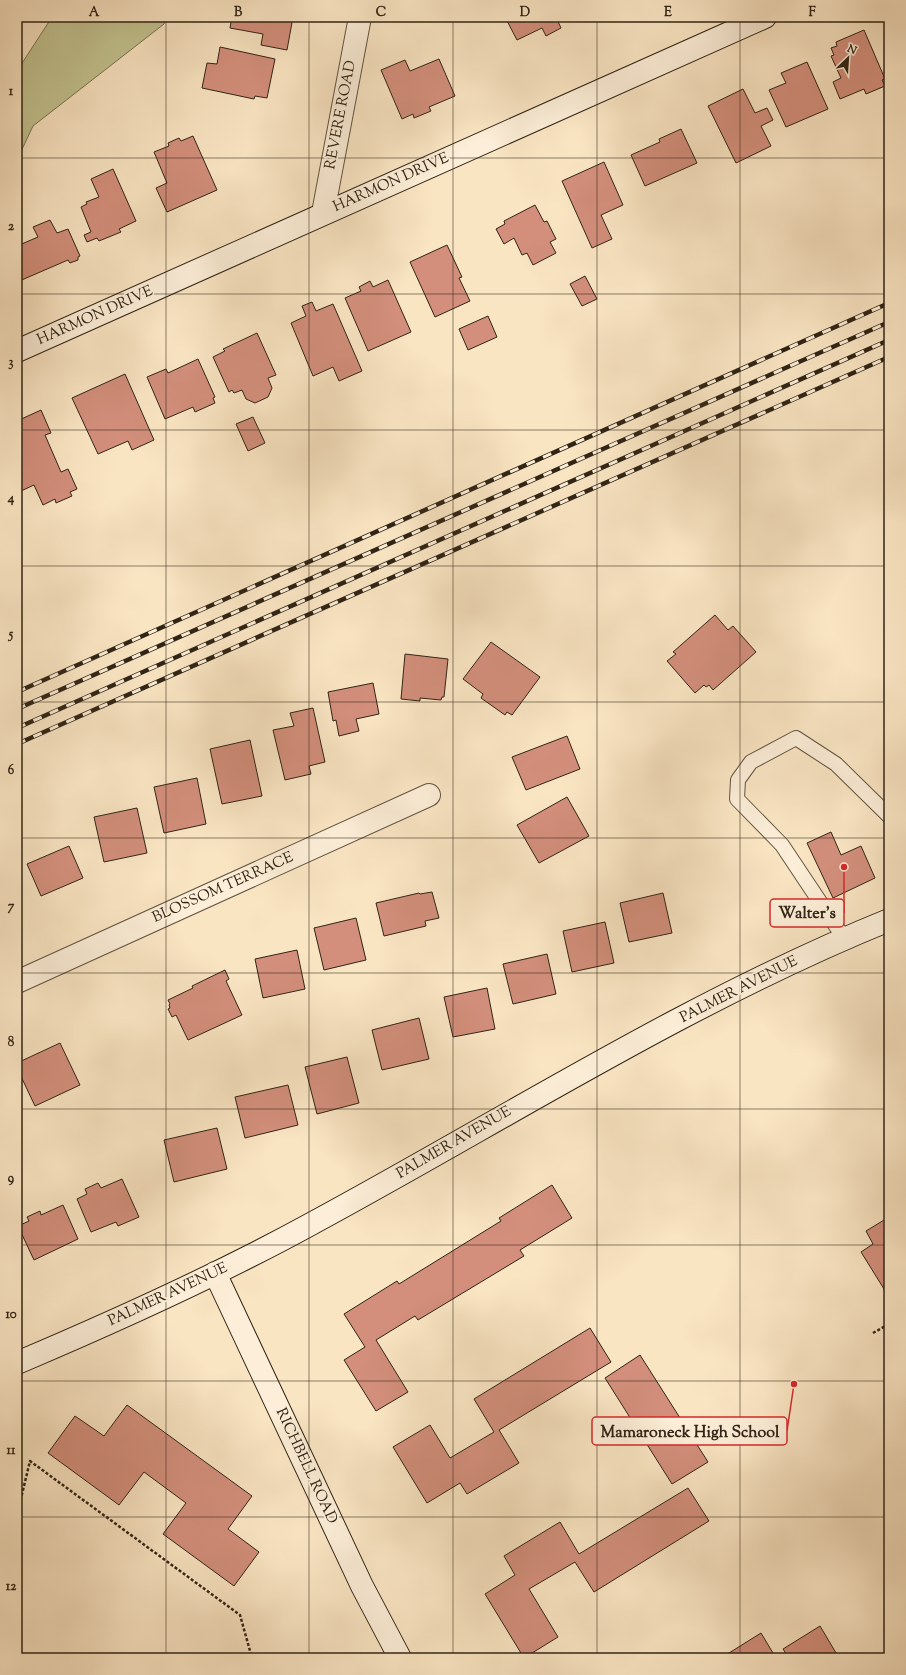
<svg xmlns="http://www.w3.org/2000/svg" width="906" height="1675" viewBox="0 0 906 1675" font-family="'Sorts Mill Goudy',serif">
<style>
.green{fill:#c2c390;stroke:#797452}
.building{fill:#d38f7c;stroke:#302415}
.lines{fill:none;stroke-linecap:round;stroke-linejoin:round}
.lane-casing{stroke:#625440;stroke-width:16}
.street-casing{stroke:#625440;stroke-width:24}
.secondary-casing{stroke:#302415;stroke-width:24}
.path{stroke:#302415;stroke-width:2.5;stroke-dasharray:3 2;stroke-linecap:butt}
.lane{stroke:#fceed8;stroke-width:14}
.street{stroke:#fceed8;stroke-width:22}
.secondary{stroke:#fceed8;stroke-width:22}
.rail-casing{stroke:#302415;stroke-width:4.5}
.rail{stroke:#fceed8;stroke-width:3;stroke-dasharray:9;stroke-linecap:butt}
.grid{fill:none;stroke:#302415;stroke-width:1;stroke-opacity:0.55}
.labels{text-anchor:middle;dominant-baseline:central;stroke-width:3.5;stroke-linejoin:round;paint-order:stroke}
.street-label{font-size:15px;fill:#302415;stroke:#fceed8}
.leader{fill:none;stroke:#d62828;stroke-width:1.5}
.callout-dot{fill:#d62828;stroke:#fceed8;stroke-width:1.5}
.callout{fill:#fceed8;stroke:#d62828;stroke-width:1.5}
.callout-label{font-size:16px;text-anchor:middle;font-weight:bold;fill:#302415}
.neatline{fill:none;stroke:#302415;stroke-width:1.5}
.grid-label{font-size:13px;text-anchor:middle;font-weight:bold;fill:#302415}
</style>
<rect width="100%" height="100%" fill="#fae5c3"/>
<filter id="stains"><feTurbulence type="fractalNoise" baseFrequency=".005" numOctaves="4"/><feColorMatrix values="0 0 0 0 .2 0 0 0 0 .09 0 0 0 0 .02 0 0 0 .5 -.17"/></filter>
<radialGradient id="worn" r=".72"><stop offset=".6" stop-color="#630" stop-opacity="0"/><stop offset="1" stop-color="#630" stop-opacity=".3"/></radialGradient>
<!-- green -->
<path class="green" d="M52,17H166L164,24L33,126L17,160V71Z"/>
<!-- building -->
<path class="building" d="M232,17H293L287,50L261,45L263,34L230,28Z
M505,17H556L561,28L546,36L542,28L517,40Z
M864,30L885,79L882,80L885,86L866,94L864,89L840,99L833,82L841,78L831,56L834,55L831,48L837,46L836,42Z
M220,47L275,59L267,98L255,96L254,99L202,88L207,63L217,64Z
M439,59L455,96L429,107L431,111L414,118L413,114L402,119L381,70L405,60L410,71Z
M807,62L828,109L786,127L769,90L786,83L781,73Z
M743,89L755,113L767,108L773,120L761,126L771,146L736,163L708,106Z
M681,129L697,163L645,186L631,155L660,142L659,139Z
M193,136L217,190L167,212L156,188L167,183L154,152L169,146L168,143L179,138L181,141Z
M604,162L623,205L601,215L612,239L592,248L562,181Z
M113,169L136,221L119,229L121,232L99,241L97,238L87,242L84,235L91,232L81,207L87,204L86,202L99,197L91,179Z
M535,205L544,222L547,221L556,239L550,242L556,253L533,265L527,253L522,255L514,238L504,244L496,229L505,224L504,221Z
M50,220L57,233L68,229L80,256L78,257V260L70,263L68,260L17,282V246L38,237L33,227Z
M447,245L462,277L459,278L470,301L435,317L410,262Z
M585,276L597,299L582,306L570,284Z
M388,280L411,332L368,351L345,298L361,291L359,287L370,281L373,287Z
M312,302L316,311L333,304L362,371L339,381L333,367L313,376L291,323L306,316L302,306Z
M488,316L497,337L468,350L459,329Z
M257,333L276,375L268,378L272,388L268,397L255,403L246,399L242,390L234,393L232,390L229,392L213,357L225,351L223,349Z
M198,359L215,397L213,398L215,403L195,412L193,407L165,419L147,377L166,369L168,373Z
M125,374L154,440L132,450L128,441L98,454L72,398Z
M41,410L51,433L45,435L61,472L68,469L77,489L70,492L72,496L56,503L55,499L43,505L34,485L21,491L17,482V421Z
M253,417L265,443L248,451L236,424Z
M715,615L728,630L733,626L756,652L713,690L709,685L706,687L704,685L695,693L667,661L676,654L673,652Z
M491,642L540,677L512,715L507,712L505,715L481,698L483,694L463,679Z
M405,654L448,659L444,697H442L441,700L420,698V701L401,699Z
M373,683L379,714L356,719L359,731L339,736L336,720L333,721L328,692Z
M313,708L325,762L309,766L311,774L285,780L273,730L294,726L290,713Z
M567,736L580,769L526,790L512,757Z
M250,740L262,796L222,804L210,749Z
M197,778L206,824L164,833L154,787Z
M567,797L589,836L539,863L517,825Z
M137,808L147,853L104,862L94,817Z
M831,832L841,855L861,846L875,878L833,898L807,843Z
M69,846L83,878L41,896L27,864Z
M432,892L439,918L425,921L426,926L384,936L376,903L419,893L420,894Z
M663,893L672,933L629,942L620,903Z
M356,918L366,960L324,970L314,928Z
M605,922L614,963L572,972L563,931Z
M297,950L305,989L263,998L255,959Z
M547,954L556,994L513,1004L503,964Z
M225,970L229,979L226,981L242,1015L188,1040L176,1015L172,1017L168,1009L170,1008L169,1005L170,1004L168,1000L193,988L192,986Z
M487,988L495,1029L453,1037L444,997Z
M419,1018L429,1059L382,1070L372,1030Z
M60,1043L80,1085L35,1106L17,1068V1063Z
M347,1057L359,1103L317,1114L305,1067Z
M288,1085L298,1125L245,1138L235,1097Z
M217,1128L227,1169L174,1182L164,1140Z
M122,1179L139,1217L118,1226L116,1222L91,1232L77,1199L87,1194L85,1189L98,1183L101,1188Z
M552,1185L572,1218L520,1250L524,1256L418,1320L415,1316L376,1340L408,1392L376,1411L344,1360L365,1347L344,1314L397,1281L399,1284L501,1221L499,1218Z
M63,1205L78,1239L34,1260L18,1226L29,1221L27,1217L40,1211L41,1215Z
M889,1217V1297L861,1252L873,1244L866,1231Z
M590,1328L611,1362L499,1430L519,1463L467,1494L460,1483L427,1503L393,1447L430,1425L450,1458L494,1432L474,1399Z
M640,1355L708,1462L672,1484L605,1378Z
M127,1405L252,1496L228,1529L259,1552L234,1586L163,1534L186,1503L144,1472L119,1505L48,1453L75,1416L104,1436Z
M688,1488L709,1521L594,1592L575,1562L529,1589L558,1637L524,1658L485,1594L515,1575L504,1556L560,1522L579,1554Z
M820,1626L839,1658H789L783,1649Z
M761,1633L776,1658H721Z"/>
<g class="lines">
<!-- lane casing -->
<g class="lane-casing">
<path id="lane" d="M844,938L782,845L737,799L738,780L751,762L796,738L836,764L889,816"/>
</g>
<!-- street casing -->
<g class="street-casing">
<path id="street" d="M323,213L360,17
M17,982L429,795"/>
</g>
<!-- secondary casing -->
<g class="secondary-casing">
<path id="secondary" d="M17,351L765,17
M215,1273L362,1586L400,1658
M17,1363C116,1321 216,1276 311,1224C502,1121 687,1002 889,920"/>
</g>
<!-- path -->
<path class="path" d="M873,1333L889,1324
M17,1515L30,1461L240,1615L252,1658"/>
<!-- lane -->
<use href="#lane" class="lane"/>
<!-- street -->
<use href="#street" class="street"/>
<!-- secondary -->
<use href="#secondary" class="secondary"/>
<!-- rail casing -->
<g class="rail-casing">
<path id="rail" d="M17,692L889,303
M17,709L889,322
M17,728L889,340
M17,744L889,357"/>
</g>
<!-- rail -->
<use href="#rail" class="rail"/>
</g>
<!-- grid -->
<path class="grid" d="M166,17V1658M309,17V1658M453,17V1658M597,17V1658M740,17V1658M17,158H889M17,294H889M17,430H889M17,566H889M17,702H889M17,838H889M17,973H889M17,1109H889M17,1245H889M17,1381H889M17,1517H889"/>
<g class="labels">
<!-- street labels -->
<g class="street-label">
<text transform="translate(341 115) rotate(-79)">REVERE ROAD</text>
<text transform="translate(391 183) rotate(-24)">HARMON DRIVE</text>
<text transform="translate(95 316) rotate(-24)">HARMON DRIVE</text>
<text transform="translate(223 888) rotate(-24)">BLOSSOM TERRACE</text>
<text transform="translate(739 990) rotate(-27)">PALMER AVENUE</text>
<text transform="translate(454 1143) rotate(-30)">PALMER AVENUE</text>
<text transform="translate(168 1295) rotate(-25)">PALMER AVENUE</text>
<text transform="translate(306 1466) rotate(65)">RICHBELL ROAD</text>
</g>
</g>
<!-- callouts -->
<path class="leader" d="M844 867L844 913M794 1384L787 1431"/>
<g class="callout-dot">
<circle cx="844" cy="867" r="4"/>
<circle cx="794" cy="1384" r="4"/>
</g>
<g class="callout">
<rect x="770" y="899" width="74" height="28" rx="4"/>
<rect x="592" y="1417" width="195" height="28" rx="4"/>
</g>
<g class="callout-label">
<text x="807" y="918">Walter’s</text>
<text x="690" y="1437">Mamaroneck High School</text>
</g>
<!-- margin -->
<rect width="906" height="1675" fill="none" stroke="#fae5c3" stroke-width="44"/>
<!-- north arrow -->
<g transform="translate(848 58) rotate(25)" stroke="#fceed8" stroke-width="3" paint-order="stroke">
<path d="M0-3L7 15L0 10L-7 15Z" fill="#302415"/>
<text y="-6" font-size="11" font-weight="bold" text-anchor="middle" fill="#302415">N</text>
</g>
<rect x="22" y="22" width="862" height="1631" class="neatline"/>
<g class="grid-label">
<text x="94" y="16">A</text>
<text x="238" y="16">B</text>
<text x="381" y="16">C</text>
<text x="525" y="16">D</text>
<text x="668" y="16">E</text>
<text x="812" y="16">F</text>
<text x="11" y="95">1</text>
<text x="11" y="230">2</text>
<text x="11" y="366">3</text>
<text x="11" y="502">4</text>
<text x="11" y="638">5</text>
<text x="11" y="774">6</text>
<text x="11" y="910">7</text>
<text x="11" y="1046">8</text>
<text x="11" y="1182">9</text>
<text x="11" y="1318">10</text>
<text x="11" y="1454">11</text>
<text x="11" y="1590">12</text>
</g>
<rect width="100%" height="100%" filter="url(#stains)"/>
<rect width="100%" height="100%" fill="url(#worn)"/>
</svg>
